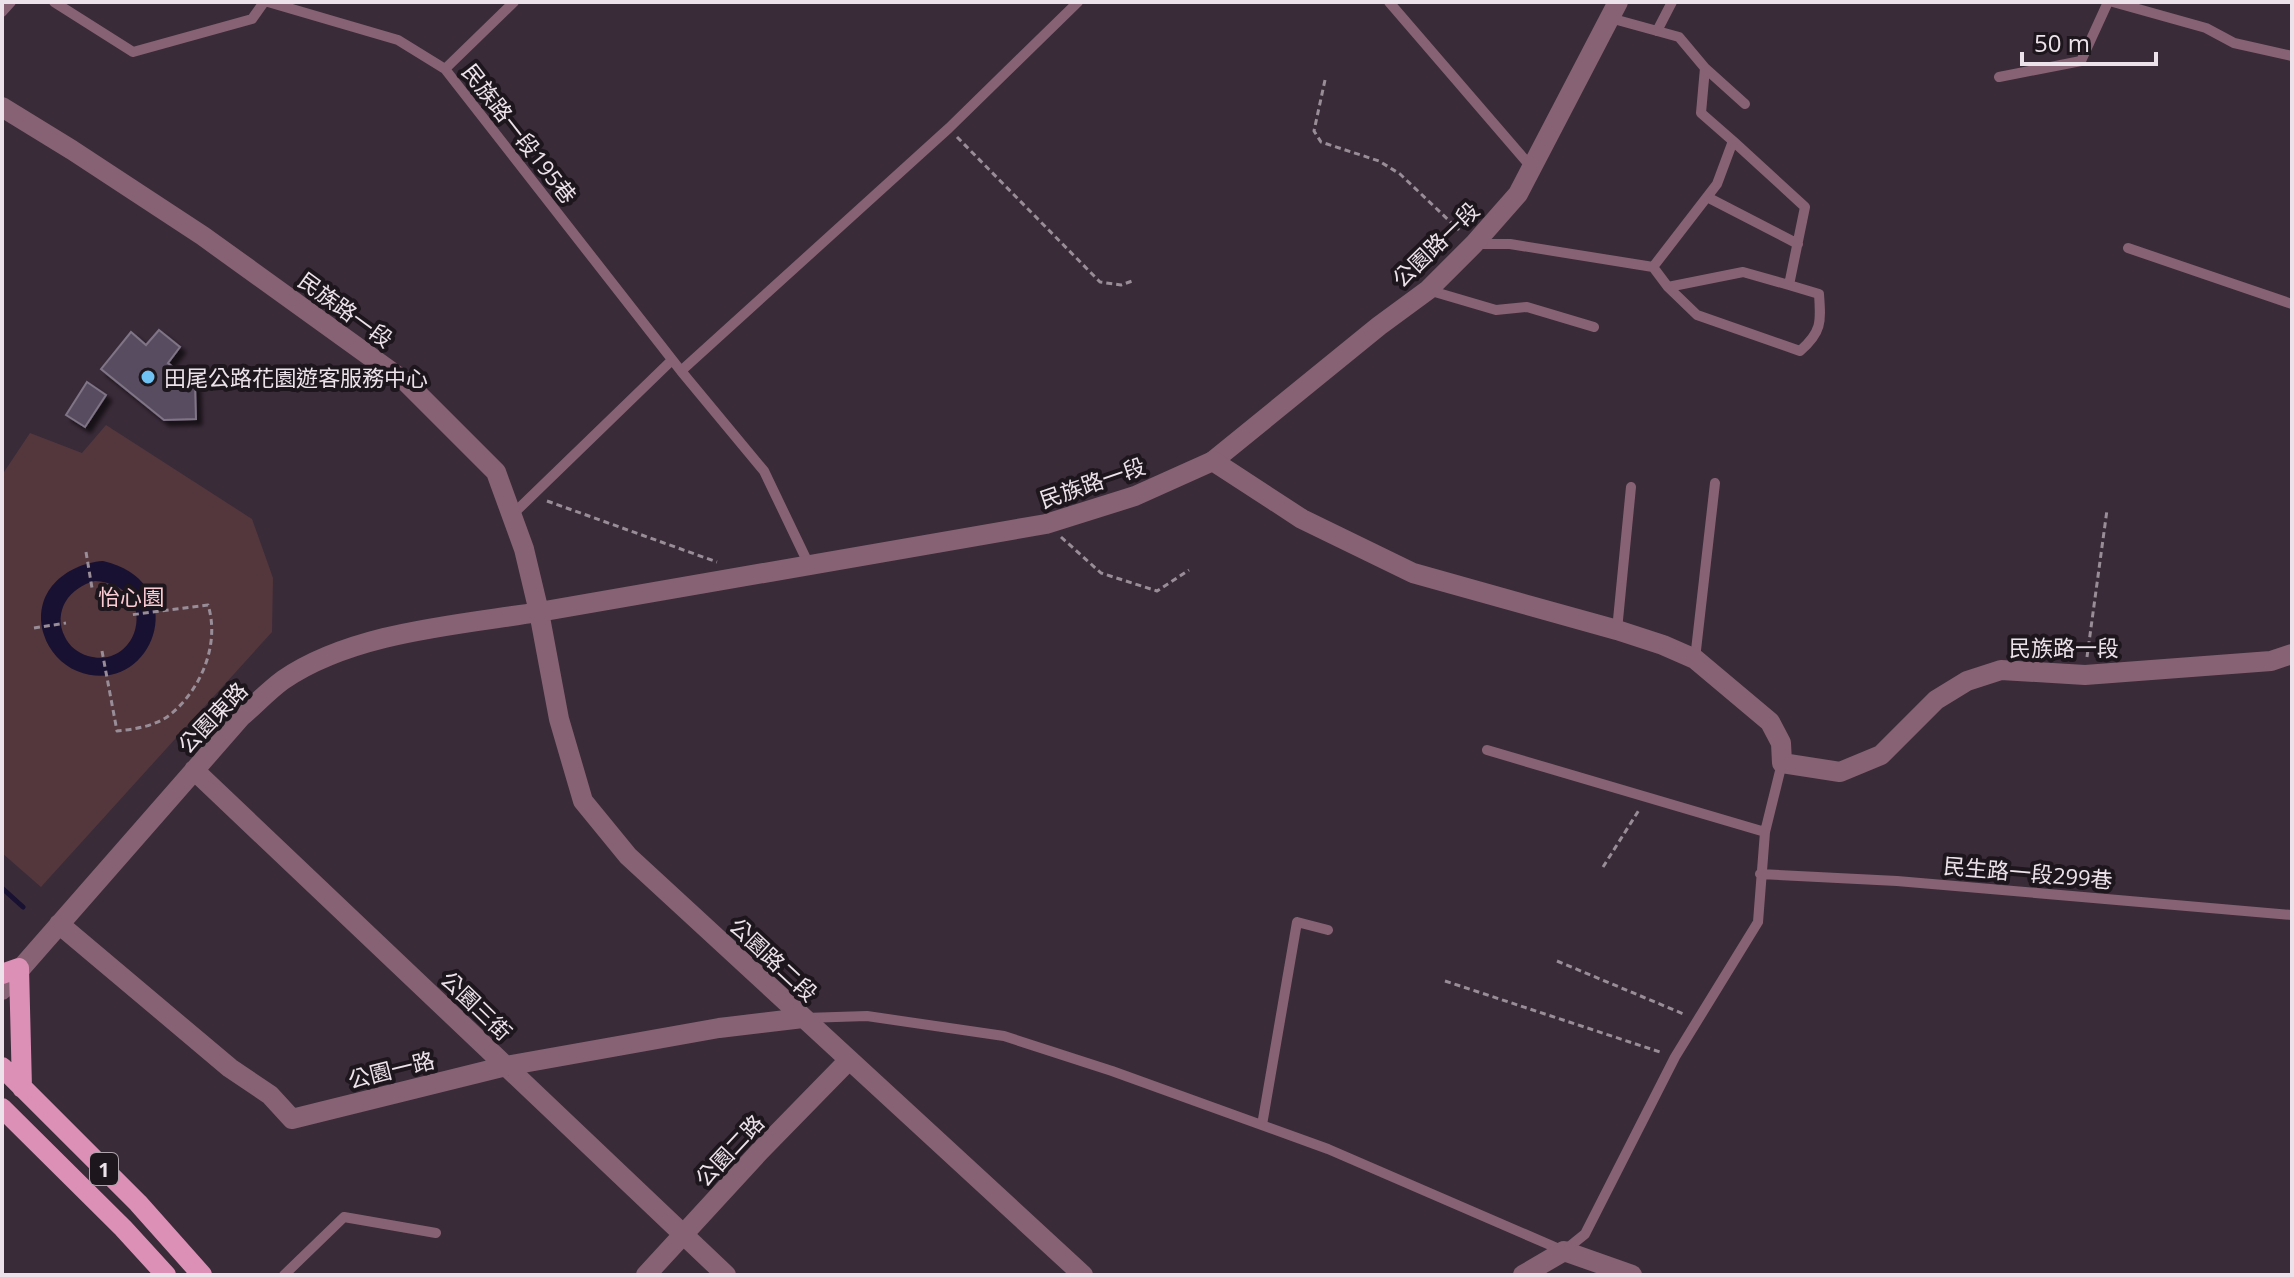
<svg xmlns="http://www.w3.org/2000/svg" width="2294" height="1277" viewBox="0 0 2294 1277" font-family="'Open Sans','Noto Sans TC',sans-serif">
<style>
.green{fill:#53373c}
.water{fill:#191131;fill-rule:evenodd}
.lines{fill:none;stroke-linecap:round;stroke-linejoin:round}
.stream{stroke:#191131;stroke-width:5}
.building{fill:#594e60;stroke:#7f7487;stroke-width:2;filter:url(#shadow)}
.path{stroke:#998d98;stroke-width:3;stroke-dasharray:6 4;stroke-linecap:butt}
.service{stroke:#876274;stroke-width:10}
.minor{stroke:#876274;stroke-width:20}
.tertiary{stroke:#876274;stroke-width:20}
.primary{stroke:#dc90b6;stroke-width:20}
.poi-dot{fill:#6fc2f4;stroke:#1d161c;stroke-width:3}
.labels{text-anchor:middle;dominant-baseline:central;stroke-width:8;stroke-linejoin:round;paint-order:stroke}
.shield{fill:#1d161c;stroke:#aea5ac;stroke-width:2}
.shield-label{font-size:20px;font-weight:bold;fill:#ece2ea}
.street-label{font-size:22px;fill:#ece2ea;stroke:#1d161c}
.poi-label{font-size:22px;fill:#ece2ea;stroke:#1d161c;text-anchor:start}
.park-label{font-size:22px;fill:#fbcbd3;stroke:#1d161c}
</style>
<defs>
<filter id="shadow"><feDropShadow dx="5.5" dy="5.5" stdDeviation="2" flood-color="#0009"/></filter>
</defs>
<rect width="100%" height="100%" fill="#3a2b39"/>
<!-- green -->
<path class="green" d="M106,425L252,519L273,578L272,632L41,887L2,853V475L30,433L82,453Z"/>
<!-- water -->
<path class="water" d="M103,561C197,583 151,701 77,671C62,665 49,651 44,635C31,593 65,564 103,561ZM95,581C161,585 141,671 88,656C78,653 69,646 65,637C52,611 70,587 95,581Z"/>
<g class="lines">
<!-- stream -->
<path class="stream" d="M2,888L23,907"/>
</g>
<!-- building -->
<path class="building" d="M159,330L180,347L168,363L195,385L196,419L164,420L101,369L131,332L146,345Z
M87,382L106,395L85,427L66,415Z"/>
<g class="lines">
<!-- path -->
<path class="path" d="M1325,80L1314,131L1321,142L1379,161L1400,174L1459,230
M957,137L1100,282L1121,285L1135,280
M547,501L717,562
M1061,537L1101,573L1157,591L1189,570
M86,552L92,588
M34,628L66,623
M102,651L117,731C136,729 156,726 171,714C202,688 220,643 208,605L130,615
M2087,657L2107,510
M1603,867L1639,810
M1557,961L1686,1015
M1445,981L1660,1052"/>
<!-- service -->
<path class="service" d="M54,2L133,52L252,19L264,2
M268,2L398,40L445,69L681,371L764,471L810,567
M1389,2L1532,168
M2113,2L2206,28L2234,43L2292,56
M2,12L11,2
M1657,31L1672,2
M1705,68L1745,104
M445,69L514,2
M1999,77L2081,61L2108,2
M1707,197L1798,244
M1476,244H1510L1653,267L1717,184L1733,141L1701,113L1705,68L1679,37L1610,18
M2128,248L2292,304
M1653,267L1668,287L1697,315L1800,351C1822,332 1821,322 1819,294L1789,285L1805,207L1733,141
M1668,287L1743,272L1789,285
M1428,290L1496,310L1527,307L1594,327
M681,371L949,128L1078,2
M511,516L672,360
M1617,630L1631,487
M1695,659L1715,483
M1487,750L1765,832
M1760,874L1897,881L2292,915
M805,1018L867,1016L1004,1036L1112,1071L1328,1149L1564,1251L1585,1234L1675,1057L1758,922L1765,832L1782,763
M1262,1125L1297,922L1328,930
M284,1275L344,1217L436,1233"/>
<!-- minor -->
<path class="minor" d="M1213,461L1379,326L1428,290L1474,244L1518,194L1618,2
M194,770L726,1275
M59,924L230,1068L270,1095L292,1119L506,1066L719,1028L803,1018
M2,990L241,717C255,705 268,691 283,680C353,632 458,625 539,612L559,719L583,801L628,856L1083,1275
M646,1275L760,1151L849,1060
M1523,1275L1564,1251L1632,1275"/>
<!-- tertiary -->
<path class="tertiary" d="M2,107L72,150L203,236L407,383L496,472L524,549L539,612L1046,524L1135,496L1213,461L1302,519L1413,573L1617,630L1663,645L1695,659L1770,722L1781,743L1782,763L1840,772L1881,755L1936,700L1967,681L2001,670L2085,675L2271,661L2292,654"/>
<!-- primary -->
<path class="primary" d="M2,974L19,968L22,1088
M2,1067L138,1203L202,1275
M2,1108L123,1228L166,1275"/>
</g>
<!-- markers -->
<circle class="poi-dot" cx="148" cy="377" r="8"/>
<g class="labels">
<!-- shield labels -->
<rect class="shield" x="90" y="1153" width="28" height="32" rx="6"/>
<g class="shield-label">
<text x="104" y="1169">1</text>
</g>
<!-- street labels -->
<g class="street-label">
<text transform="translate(520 133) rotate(52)">民族路一段195巷</text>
<text transform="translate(1435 244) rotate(-44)">公園路一段</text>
<text transform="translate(346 309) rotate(36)">民族路一段</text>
<text transform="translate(1092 482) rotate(-19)">民族路一段</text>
<text x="2064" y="647">民族路一段</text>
<text transform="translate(212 717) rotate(-46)">公園東路</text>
<text transform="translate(2028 872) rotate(5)">民生路一段299巷</text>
<text transform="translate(774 959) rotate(43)">公園路二段</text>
<text transform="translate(477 1005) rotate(44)">公園三街</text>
<text transform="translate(391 1069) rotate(-14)">公園一路</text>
<text transform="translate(729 1150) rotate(-47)">公園二路</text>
</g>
<!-- poi labels -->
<g class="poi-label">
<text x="164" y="377">田尾公路花園遊客服務中心</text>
</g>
<!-- park labels -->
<g class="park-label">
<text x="131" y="596">怡心園</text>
</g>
</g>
<!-- border -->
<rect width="2294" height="1277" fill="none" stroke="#ece2ea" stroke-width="8"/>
<!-- scale -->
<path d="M2022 52v12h134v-12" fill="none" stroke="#ece2ea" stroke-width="4"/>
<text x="2034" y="52" font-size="24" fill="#ece2ea" stroke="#1d161c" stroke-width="6" paint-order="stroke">50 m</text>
</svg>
